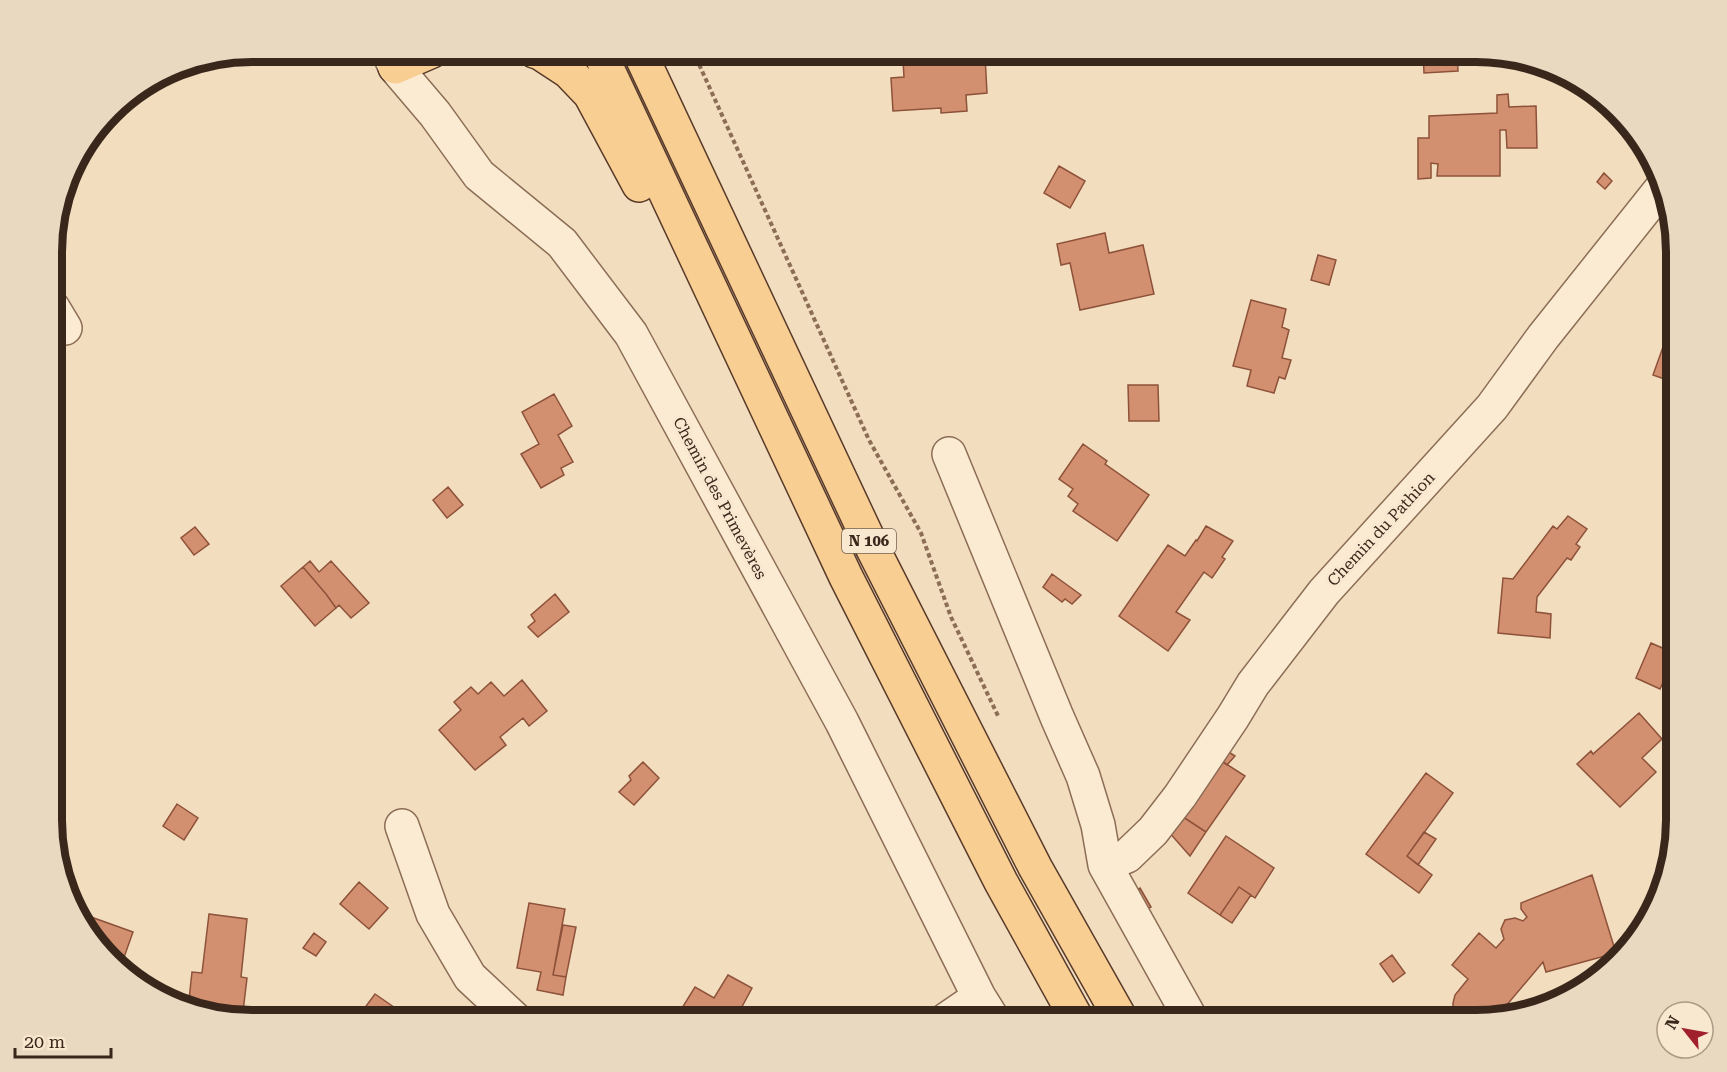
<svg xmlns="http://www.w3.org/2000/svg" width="1727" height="1072" viewBox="0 0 1727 1072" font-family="'Roboto Serif',serif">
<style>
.building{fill:#d39071;stroke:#8d5239;stroke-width:1.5}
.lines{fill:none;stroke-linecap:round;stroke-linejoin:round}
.minor-casing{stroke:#8c6d55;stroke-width:36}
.major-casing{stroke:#593b2a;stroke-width:36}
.path{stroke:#8c6d55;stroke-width:4;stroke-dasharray:4.5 3;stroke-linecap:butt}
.minor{stroke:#fcebd3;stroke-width:33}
.major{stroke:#f9ce93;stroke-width:33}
.labels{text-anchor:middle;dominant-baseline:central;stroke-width:6;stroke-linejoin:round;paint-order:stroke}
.shield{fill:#f8e8cf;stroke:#736151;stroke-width:1.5}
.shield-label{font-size:15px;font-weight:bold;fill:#3a271b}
.street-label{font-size:16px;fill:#3a271b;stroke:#f8e8cf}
.rim{fill:none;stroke:#3a271b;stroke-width:8}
</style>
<rect width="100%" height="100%" fill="#f2ddbf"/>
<!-- building -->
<path class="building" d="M1046,51H1123V56L1046,54Z
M1423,51H1457L1458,71L1424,73Z
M985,55L987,93L966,95L967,111L941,113V108L893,111L891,78L904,77L903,60Z
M1508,94L1509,107L1536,106L1537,148H1507L1506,130H1500V176H1437L1438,164L1431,163V178L1418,179V138H1429V116L1497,113V95Z
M1059,166L1085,181L1070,208L1044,193Z
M1604,173L1612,181L1605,189L1597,182Z
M1105,233L1109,253L1143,245L1154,294L1080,310L1070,263L1061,265L1057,244Z
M1318,255L1336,260L1329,285L1311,280Z
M1251,300L1286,309L1282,327L1289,330L1282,358L1291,360L1285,379L1279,377L1274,393L1247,386L1251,370L1233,366Z
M1673,319L1676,320V383L1653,375Z
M1128,385H1158L1159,421H1129Z
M554,394L572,426L558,435L573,462L561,468L564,475L541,488L521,454L539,444L522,412Z
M1083,444L1107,461L1105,464L1149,495L1117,541L1073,511L1078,504L1068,496L1073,489L1059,479Z
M448,487L463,505L447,518L433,500Z
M1568,516L1587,529L1576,544L1580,547L1571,560L1567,558L1537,597L1536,612L1551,614L1550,638L1498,633L1503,578L1513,579L1553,526L1557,529Z
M1206,526L1233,541L1222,557L1225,559L1212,578L1204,572L1176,612L1190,620L1168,651L1119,616L1168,545L1185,556L1196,540L1197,541Z
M195,527L209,544L194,555L181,538Z
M310,561L319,572L331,561L369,603L351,618L339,605L336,608L326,594L303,567Z
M303,567L326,594L336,608L315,626L281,586Z
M1052,574L1081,595L1072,604L1065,599L1062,602L1043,587Z
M555,594L569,612L538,637L528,627L535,621L531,615Z
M1651,643L1676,654L1660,689L1636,678Z
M522,680L547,711L529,726L523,718L500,737L506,745L475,770L439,730L461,710L454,702L471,687L478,694L491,682L504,696Z
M1639,713L1662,739L1642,758L1656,772L1620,807L1577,764L1591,751L1593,754Z
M1224,749L1235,756L1227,765L1217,758Z
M1217,758L1245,776L1206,832L1177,813Z
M643,762L659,778L634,805L619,792L631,780L629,776Z
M1426,773L1453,793L1407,856L1432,875L1419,893L1366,854Z
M177,804L198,818L184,840L163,826Z
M1177,813L1206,832L1190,856L1167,830Z
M1424,832L1436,839L1418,865L1407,856Z
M1226,836L1274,868L1255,898L1239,887L1220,915L1188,893Z
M1592,875L1616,953L1546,972L1543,962L1495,1019L1488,1021H1464L1453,1011V1003L1455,995L1468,979L1452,965L1479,933L1496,948L1504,939L1501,929L1505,920L1515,918L1523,921L1527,917L1521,909V903Z
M359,882L388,908L369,929L340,904Z
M69,887L89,920L91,917L133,932L122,963L110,957L85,932Z
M1239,887L1251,895L1232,923L1220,915Z
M1140,888L1151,907L1144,911L1136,891Z
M529,903L565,909L553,975L566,977L563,995L537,990L541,972L517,968Z
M209,914L247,919L241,977L247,978L242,1020L199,1014L188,1009L192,972L202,973Z
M563,925L576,927L566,977L553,975Z
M314,933L326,942L316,956L303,948Z
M1392,955L1405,973L1393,982L1380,964Z
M728,975L752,988L738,1014L733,1012L728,1021H674L695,987L714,998Z
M375,994L414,1021H355Z"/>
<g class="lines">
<!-- minor casing -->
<g class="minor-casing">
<path id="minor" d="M388,51L395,67L435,114L479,175L562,243L631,334L842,722L979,997L994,1021
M53,308L65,328
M949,454L1057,717L1083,776L1098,825L1105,865L1192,1021
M402,826L433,914L470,977L517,1021
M1105,865L1127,856L1153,831L1180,796L1233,717L1253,684L1324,592L1492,407L1543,337L1661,189
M944,1021L979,997"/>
</g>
<!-- major casing -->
<g class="major-casing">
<path id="major" d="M534,51L540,53L569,72L590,94L639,185
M599,51L846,577L1001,882L1078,1021
M639,51L873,549L1035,867L1122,1021
M395,67L432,51"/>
</g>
<!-- path -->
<path class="path" d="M693,51L869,440L921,533L951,617L999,718"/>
<!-- minor -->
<use href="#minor" class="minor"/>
<!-- major -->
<use href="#major" class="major"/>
</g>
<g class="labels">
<!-- shield labels -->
<rect class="shield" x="842" y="529" width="54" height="24" rx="4.5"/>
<g class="shield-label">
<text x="869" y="541">N 106</text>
</g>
<!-- street labels -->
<g class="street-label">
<text transform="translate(720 498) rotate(62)">Chemin des Primevères</text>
<text transform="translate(1381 529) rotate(-47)">Chemin du Pathion</text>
</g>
</g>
<!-- crop -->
<path d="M0 0H1727V1072H0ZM252 62H1476A190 190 0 0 1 1666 252V820A190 190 0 0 1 1476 1010H252A190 190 0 0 1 62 820V252A190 190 0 0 1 252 62Z" fill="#e9d9c1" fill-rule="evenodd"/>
<path class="rim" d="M252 62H1476A190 190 0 0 1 1666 252V820A190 190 0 0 1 1476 1010H252A190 190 0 0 1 62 820V252A190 190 0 0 1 252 62Z"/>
<!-- north arrow -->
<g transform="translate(1685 1030) rotate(301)"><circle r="28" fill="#f8e8cf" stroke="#ac9b87" stroke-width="1.5"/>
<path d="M0-4.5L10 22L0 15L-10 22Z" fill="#a0202e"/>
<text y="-9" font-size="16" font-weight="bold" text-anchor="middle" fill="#3a271b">N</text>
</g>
<!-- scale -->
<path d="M15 1048v9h96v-9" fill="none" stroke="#3a271b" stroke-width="3"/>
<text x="24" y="1048" font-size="18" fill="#3a271b" stroke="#f8e8cf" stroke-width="4.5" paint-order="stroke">20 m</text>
</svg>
